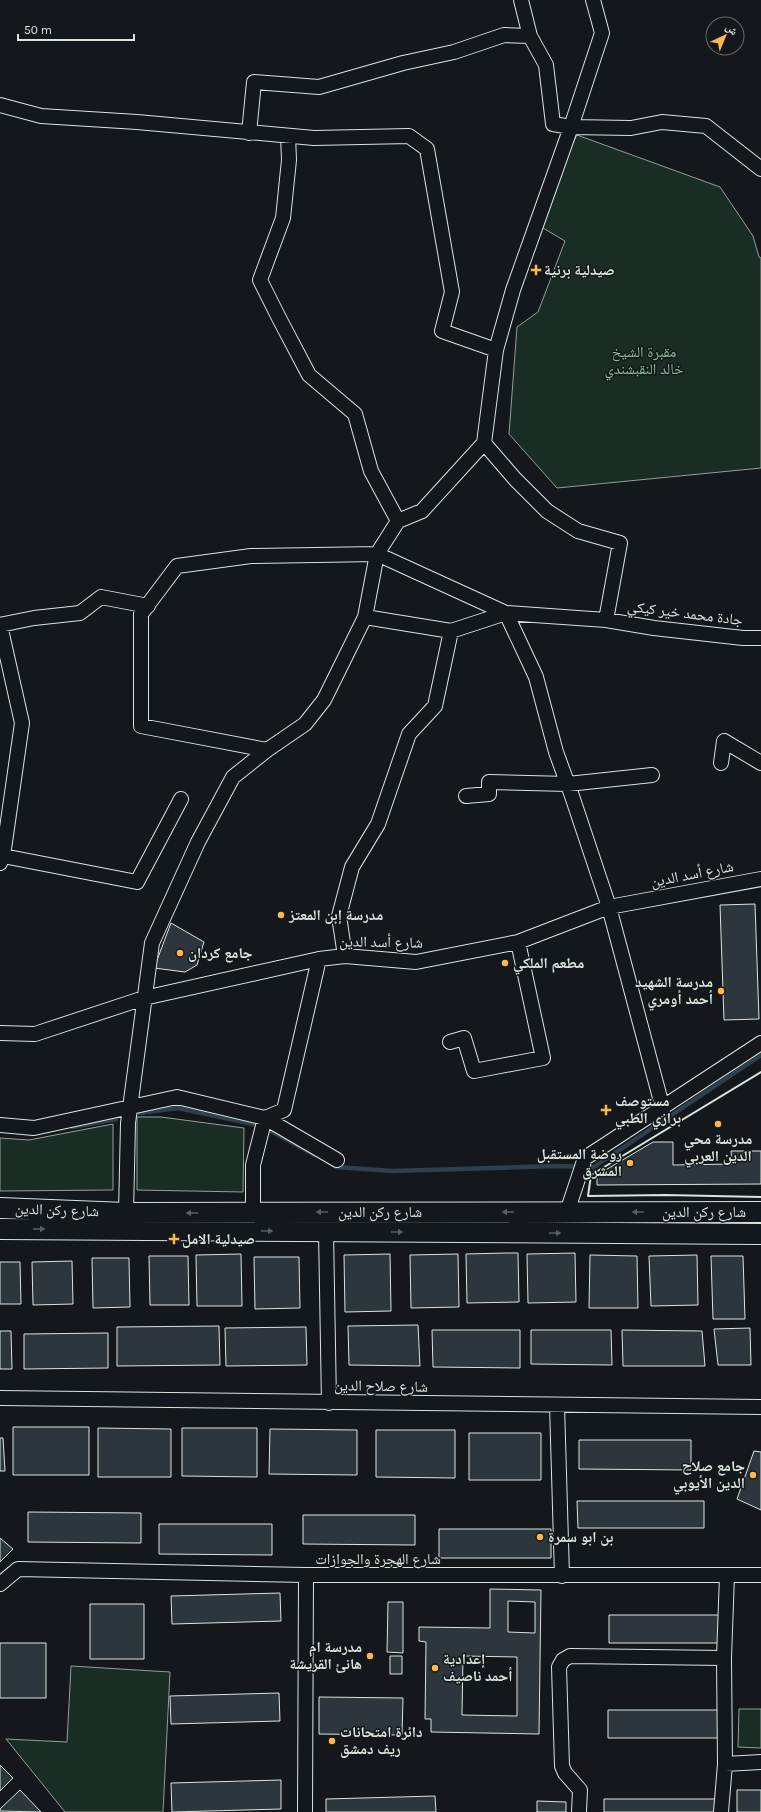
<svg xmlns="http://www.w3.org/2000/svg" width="761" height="1812" viewBox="0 0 761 1812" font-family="Karla,'Noto Naskh Arabic',sans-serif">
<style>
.green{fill:#1a2d24;stroke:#939e99}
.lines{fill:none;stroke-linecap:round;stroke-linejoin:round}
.stream{stroke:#2f3f4d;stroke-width:4.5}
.building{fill:#2c363c;stroke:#d8e6dc;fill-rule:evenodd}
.minor-casing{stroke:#d8e6dc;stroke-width:16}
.secondary-casing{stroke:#d8e6dc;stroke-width:22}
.minor{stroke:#14181c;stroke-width:14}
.secondary{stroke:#14181c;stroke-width:20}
.wall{stroke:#d8e6dc;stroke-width:2}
.oneway{fill:#59605f}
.poi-dot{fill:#ffb74d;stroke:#14181c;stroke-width:1.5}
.labels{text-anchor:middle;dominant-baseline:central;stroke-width:3;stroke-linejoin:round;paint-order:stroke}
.poi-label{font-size:15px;font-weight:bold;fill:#d8e6dc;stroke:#14181c;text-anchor:start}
.park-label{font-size:15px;fill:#8ac095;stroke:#14181c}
.street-label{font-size:15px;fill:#d8e6dc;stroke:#14181c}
</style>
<rect width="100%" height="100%" fill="#14181c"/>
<!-- green -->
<path class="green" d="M577,135L720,187L753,236L759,257L761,258V468L557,488L509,434L517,327L538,312L565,241L531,221Z
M137,1117H161L244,1128L243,1192L137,1190Z
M113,1124V1190L0,1191V1138L29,1140Z
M71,1666L170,1672L163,1812H65L6,1739L67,1742Z
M739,1709H761V1748L738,1747Z"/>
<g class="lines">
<!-- stream -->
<path class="stream" d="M138,1113L178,1108L253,1124L271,1131L315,1155
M73,1127L116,1119
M332,1164L336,1167L392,1171L555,1166L594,1167L761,1055"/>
</g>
<!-- building -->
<path class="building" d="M755,904L759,1019L724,1020L720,905Z
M171,923L204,942L197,965L185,972L154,968Z
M653,1142H673V1165L732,1164L731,1151H761V1184L597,1185V1175Z
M506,1253H518L519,1302L467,1303L466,1254Z
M575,1253L576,1302L528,1303L527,1254Z
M241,1254L242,1306H197L196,1255Z
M390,1254L391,1311L345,1312L344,1255Z
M458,1254L459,1307L411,1308L410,1255Z
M590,1255L637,1256L638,1308H589Z
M697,1255L698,1305L651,1306L649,1256Z
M149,1256H188L189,1305H150Z
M711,1256H743L745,1319H713Z
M254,1257H299L300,1308L255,1309Z
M92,1258H129L130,1307L93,1308Z
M72,1261L73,1304L33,1305L32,1262Z
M0,1262H20L21,1304H0Z
M418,1325L420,1366L349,1365L348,1326Z
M219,1326L220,1365L117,1366V1327Z
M306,1327L307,1365L226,1366L225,1328Z
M750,1328L751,1365H718L714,1329Z
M432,1330H520V1368L433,1367Z
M531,1330H611L612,1365L531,1364Z
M622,1330L702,1331L705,1366H623Z
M0,1331H11L12,1369H0Z
M108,1333V1368L24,1369V1334Z
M13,1427H89V1475H13Z
M98,1428L171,1429V1477H98Z
M182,1428H257V1477L182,1476Z
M270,1429L357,1430V1475L269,1474Z
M376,1430H455V1478L376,1477Z
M469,1433H541V1480H469Z
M0,1438H3L5,1471H0Z
M579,1440H691V1470L579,1469Z
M754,1451L761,1452V1510L737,1499Z
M577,1501H704V1528H578Z
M28,1512L141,1513V1543L28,1542Z
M303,1515H415V1545L303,1544Z
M159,1524H272V1555L159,1554Z
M439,1529H551V1558H439Z
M0,1538L13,1549L0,1562Z
M490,1589L541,1590L539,1734L431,1732V1719H425L426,1642L419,1641V1627L490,1628ZM508,1601L535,1602V1633L508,1632ZM463,1656L517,1657V1716L462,1715Z
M280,1593L281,1621L172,1624L171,1596Z
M388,1602H403V1653L387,1652Z
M90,1604H144V1659H90Z
M609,1615H720V1643H609Z
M0,1643H46V1698H0Z
M390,1656H402V1674H390Z
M279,1693L280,1721L171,1724L170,1696Z
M319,1697L403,1698L402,1735L319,1734Z
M608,1710H719V1738H608Z
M0,1765L13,1778L0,1791Z
M281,1780V1809L172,1812L171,1783Z
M20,1790L41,1812L0,1811V1809Z
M737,1790H761V1812H737Z
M435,1796L436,1812H326V1799Z
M604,1799H715V1812H604Z
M537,1801L566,1802V1812H537Z"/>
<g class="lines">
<!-- minor casing -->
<g class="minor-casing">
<path id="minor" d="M521,0L530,36
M0,105L41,116L137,122L314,138L409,136L427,149L452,292L442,331L496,350
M249,133L254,82L319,87L403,63L454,52L504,35L530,36L546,65L553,124L571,127L631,128L662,122L706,126L761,169
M288,136L289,160L283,218L260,280L279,318L309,375L355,414L371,471L398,521
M484,443L515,479L547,511L578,531L620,543L606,620
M365,617L451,631L506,613L606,620L654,628L743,638H761
M0,625L22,723L3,856L0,863
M0,625L34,618L80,613L101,597L148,606
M267,750L141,726V614L177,566L251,556L377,554L506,613L536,677L556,752L572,796L609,907L663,1109
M721,763L724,741L761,763
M466,796L489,794V782L568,784L652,775
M3,856L137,882L181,799
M345,956L339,916L352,867L378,824L409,734L435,706L451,631
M0,1033L35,1034L144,998L319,959L345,956L416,962L518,942L609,907L761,879
M450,1042L464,1038L474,1071L543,1058L518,942
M0,1125L34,1128L177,1097L265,1118L337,1160
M253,1212V1165L265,1118L284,1110L319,959
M567,1212L585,1158L761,1043
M126,1213L128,1123L152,943L198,842L233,777L267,750L305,724L324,700L365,617L377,554L398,521L422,511L484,443L496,350L513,290L571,127L602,33L593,0
M326,1231L329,1403
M0,1398L761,1407
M557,1405L562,1576
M0,1584L18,1569L306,1575H761
M725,1764L761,1762
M305,1812L306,1575
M579,1812L580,1790L565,1773L562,1766L559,1667L563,1660L570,1656L724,1658
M721,1812L725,1764L724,1658L727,1575"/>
</g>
<!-- secondary casing -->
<g class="secondary-casing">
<path id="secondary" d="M0,1208L126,1213L761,1212
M0,1229L761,1234"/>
</g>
<!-- minor -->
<use href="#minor" class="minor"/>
<!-- secondary -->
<use href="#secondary" class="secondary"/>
<!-- wall -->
<path class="wall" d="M761,1072L591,1175L588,1196L666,1195L761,1197"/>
</g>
<!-- one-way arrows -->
<defs><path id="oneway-solid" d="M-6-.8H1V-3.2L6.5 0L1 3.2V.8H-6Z"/></defs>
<g class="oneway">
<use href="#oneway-solid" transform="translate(322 1212) rotate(180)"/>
<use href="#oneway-solid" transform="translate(508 1212) rotate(180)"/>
<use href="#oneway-solid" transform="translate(638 1212) rotate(-180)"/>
<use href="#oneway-solid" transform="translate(192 1213) rotate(180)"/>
<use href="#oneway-solid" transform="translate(39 1229)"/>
<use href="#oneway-solid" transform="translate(267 1231)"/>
<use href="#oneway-solid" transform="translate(397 1232)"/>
<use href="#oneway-solid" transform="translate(555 1233)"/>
</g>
<!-- markers -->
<g class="poi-dot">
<path d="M534 264h4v4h4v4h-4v4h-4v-4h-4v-4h4z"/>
<circle cx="281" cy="915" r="4"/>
<circle cx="180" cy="953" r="4"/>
<circle cx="505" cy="963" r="4"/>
<circle cx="721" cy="991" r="4"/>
<path d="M604 1104h4v4h4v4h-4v4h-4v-4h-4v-4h4z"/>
<circle cx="718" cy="1124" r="4"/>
<circle cx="630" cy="1163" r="4"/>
<path d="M172 1233h4v4h4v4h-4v4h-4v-4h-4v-4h4z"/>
<circle cx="753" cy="1475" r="4"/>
<circle cx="540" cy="1537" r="4"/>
<circle cx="370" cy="1656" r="4"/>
<circle cx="435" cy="1668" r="4"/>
<circle cx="332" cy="1741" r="4"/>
</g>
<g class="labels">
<!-- poi labels -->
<g class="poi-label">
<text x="544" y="270">صيدلية برنية</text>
<text x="289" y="915">مدرسة إبن المعتز</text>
<text x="188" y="953">جامع كردان</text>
<text x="513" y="963">مطعم الملكي</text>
<text x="713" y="982" text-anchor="end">مدرسة الشهيد<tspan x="713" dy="17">أحمد أومري</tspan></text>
<text x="615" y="1101">مستوصف<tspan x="615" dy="17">برازي الطبي</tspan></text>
<text x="718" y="1139" text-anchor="middle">مدرسة محي<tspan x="718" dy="17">الدين العربي</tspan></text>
<text x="622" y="1154" text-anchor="end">روضة المستقبل<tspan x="622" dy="17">المشرق</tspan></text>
<text x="182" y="1239">صيدلية الامل</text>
<text x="745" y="1466" text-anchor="end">جامع صلاح<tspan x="745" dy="17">الدين الأيوبي</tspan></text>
<text x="548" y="1537">بن ابو سمرة</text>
<text x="362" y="1647" text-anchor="end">مدرسة ام<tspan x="362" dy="17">هانئ القريشة</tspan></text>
<text x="443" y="1659">إعدادية<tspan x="443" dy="17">أحمد ناصيف</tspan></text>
<text x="340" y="1732">دائرة امتحانات<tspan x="340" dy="17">ريف دمشق</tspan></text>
</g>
<!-- park labels -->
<g class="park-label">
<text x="644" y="352">مقبرة الشيخ<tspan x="644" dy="17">خالد النقبشندي</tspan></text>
</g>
<!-- street labels -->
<g class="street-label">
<text transform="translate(685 613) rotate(7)">جادة محمد خير كيكي</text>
<text transform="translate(692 874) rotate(-11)">شارع أسد الدين</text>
<text transform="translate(381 942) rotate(1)">شارع أسد الدين</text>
<text transform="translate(57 1210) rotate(2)">شارع ركن الدين</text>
<text x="380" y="1212">شارع ركن الدين</text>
<text x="704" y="1212">شارع ركن الدين</text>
<text transform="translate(381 1386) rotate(1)">شارع صلاح الدين</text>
<text x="378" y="1559">شارع الهجرة والجوازات</text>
</g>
</g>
<!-- north arrow -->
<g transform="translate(725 36) rotate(44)"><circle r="19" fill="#14181c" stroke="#626a69"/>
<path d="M0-3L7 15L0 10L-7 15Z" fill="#ffb74d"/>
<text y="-6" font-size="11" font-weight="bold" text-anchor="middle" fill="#d8e6dc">ش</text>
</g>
<!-- scale -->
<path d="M18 34v6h116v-6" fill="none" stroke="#d8e6dc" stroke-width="2"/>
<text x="24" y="34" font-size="12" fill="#d8e6dc" stroke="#14181c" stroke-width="3" paint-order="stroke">50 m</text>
</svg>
